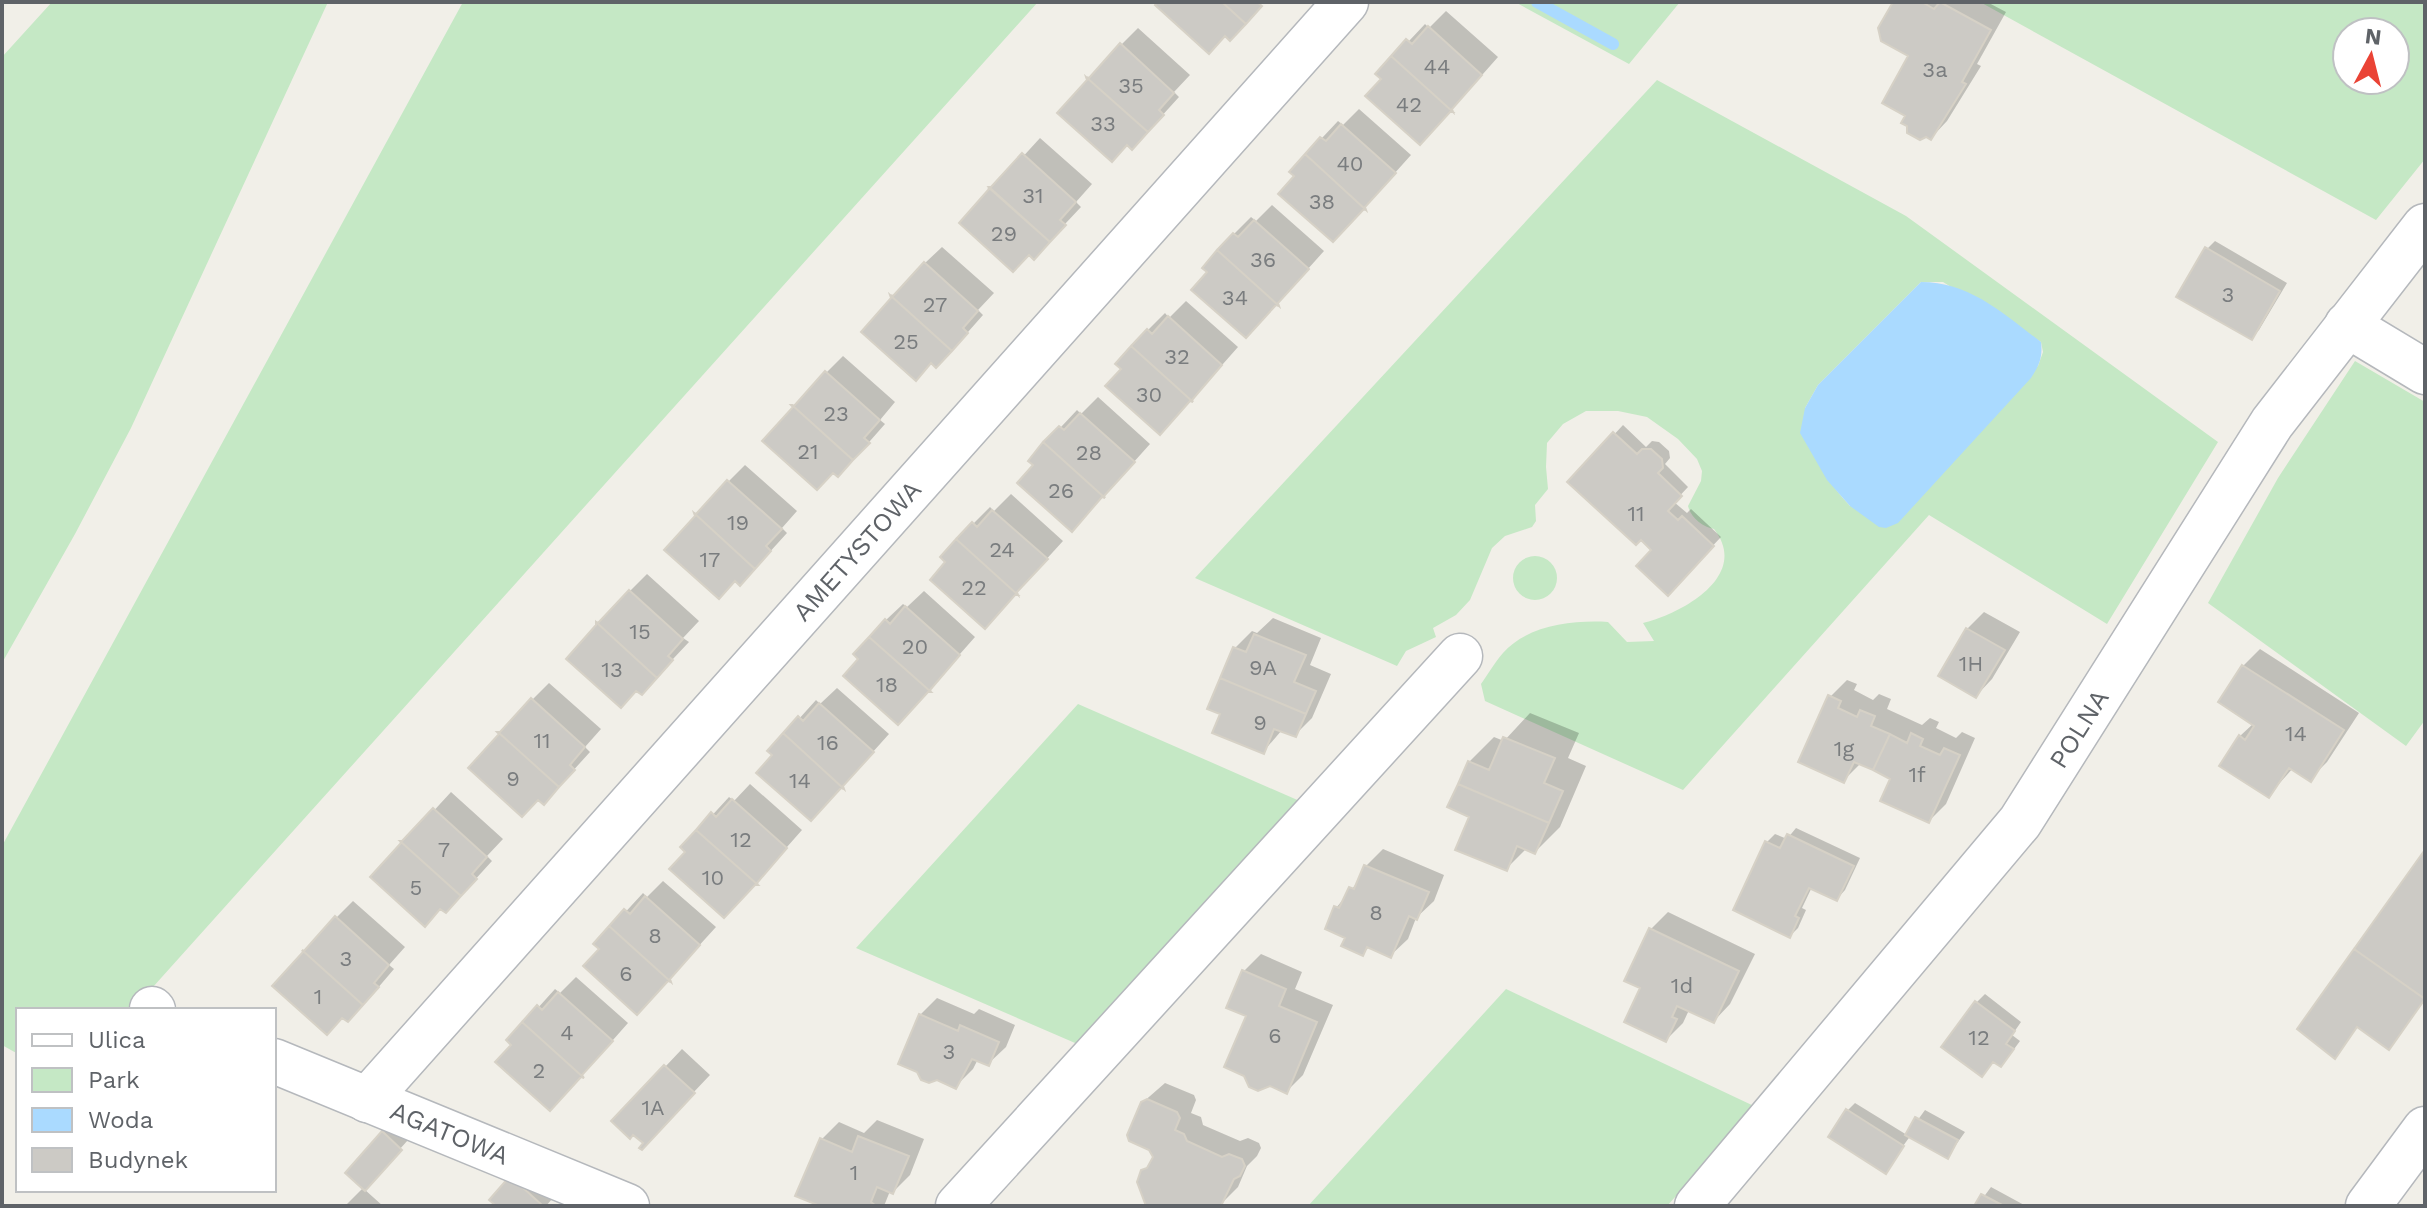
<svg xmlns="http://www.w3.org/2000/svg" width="2427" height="1208" viewBox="0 0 2427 1208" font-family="'Work Sans',sans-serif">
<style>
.green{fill:#c5e8c5;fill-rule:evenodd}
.water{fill:#aadaff}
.shadow{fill:#0003}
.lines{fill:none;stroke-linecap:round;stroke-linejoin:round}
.stream{stroke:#aadaff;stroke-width:12}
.building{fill:#cccac5;stroke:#d6d1c6;stroke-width:2}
.minor-casing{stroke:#b5b8bc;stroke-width:47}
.minor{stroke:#fff;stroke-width:44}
.labels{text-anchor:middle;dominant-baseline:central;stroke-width:6;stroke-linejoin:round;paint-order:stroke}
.number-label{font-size:22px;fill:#7a7d7f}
.street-label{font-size:26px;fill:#5f6368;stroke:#fff}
</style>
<rect width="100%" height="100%" fill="#f1efe8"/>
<!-- green -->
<path class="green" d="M52,2H328L131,428L75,534L2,663V57Z
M463,2H1038L144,997L131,1010H18V1054L2,1045V846Z
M1515,2H1680L1629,64Z
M1980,2H2425V159L2376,220ZM2347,32H2395V80H2347Z
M1657,80L1906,216L2218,442L2107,624L1929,515L1683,790L1485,701L1481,684C1488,674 1495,662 1503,653C1528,625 1573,620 1608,622L1627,642L1654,641L1643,623C1681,614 1751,576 1714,529C1703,527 1691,518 1688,506L1701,481L1702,471L1697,459L1678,439L1647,417L1618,411H1586L1563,424L1547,443L1546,467L1548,489L1535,505L1536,521L1532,527L1505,536L1492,548L1470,600L1456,615L1433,628L1436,637L1406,651L1397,666L1195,578ZM1921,282H1943L2041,342L2043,352L2038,366L1850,506C1816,468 1815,457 1805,408L1818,385Z
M2355,361L2425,402V720L2406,746L2208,603L2278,478Z
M1513 578a22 22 0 1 1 44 0a22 22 0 1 1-44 0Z
M1078,704L1302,802L1082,1046L856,948Z
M1506,989L1756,1107L1667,1206H1308Z"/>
<!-- water -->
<path class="water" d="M1921,282C1970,282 2004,314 2041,342C2043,357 2039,366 2031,378L1898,523L1886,528L1879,527L1850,506L1827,480L1800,433L1805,408L1818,385Z"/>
<!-- shadow -->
<path class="shadow" d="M1895,2H1987L2006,12L1977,64L1981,66L1947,121L1931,138L1908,116L1911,56Z
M1446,11L1498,57L1437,126L1378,74L1425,24L1429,28Z
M1138,28L1190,75L1174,92L1179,97L1149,130L1121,45Z
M1359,109L1411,155L1350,223L1322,138L1338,121L1343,125Z
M1040,138L1092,184L1076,202L1081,207L1034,257L962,223Z
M1272,205L1324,251L1263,319L1209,272L1234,234L1251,217L1256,221Z
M2215,241L2287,283L2259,330L2251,338L2207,249Z
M942,247L994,293L978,310L983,315L953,349L925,263Z
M1186,301L1238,347L1177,416L1124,369L1148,330L1165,313L1169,318Z
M843,356L895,402L880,420L885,424L855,458L826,373Z
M1098,397L1150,444L1089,512L1030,460L1077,410L1081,414Z
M1623,425L1646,447L1652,441L1659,442L1669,451L1670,458L1665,464L1688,487L1674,502L1687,513L1691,509L1721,537L1676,585L1654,549L1570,482Z
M745,465L797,511L782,528L787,533L757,566L728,482Z
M1011,494L1063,541L1001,609L973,524L990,507L994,511Z
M647,574L699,621L683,638L689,642L641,693L630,591Z
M924,591L975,637L914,706L861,659L886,620L903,604L907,607Z
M1984,612L2020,632L1992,679L1976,696L1967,629Z
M1273,618L1321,638L1310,665L1331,674L1312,718L1295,735L1282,730L1263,752L1222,713L1235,648L1252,631L1257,633Z
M2260,649L2359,713L2327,762L2310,779L2293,768L2269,795L2222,765L2240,736L2254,723L2243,666Z
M1847,680L1857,684L1854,690L1873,700L1879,694L1891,699L1887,709L1922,725L1930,718L1939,722L1936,728L1956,738L1962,732L1975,738L1946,804L1929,821L1893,778L1861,763L1844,780L1830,697Z
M549,683L601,729L585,747L590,752L560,785L532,700Z
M837,688L889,734L828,802L770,751L816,700L820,704Z
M1530,713L1579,733L1568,758L1586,766L1560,827L1535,852L1527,848L1506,869L1472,816L1469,762L1494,737L1504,741Z
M750,784L802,830L741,899L683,847L729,797L734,801Z
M451,792L503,839L487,856L492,861L462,894L373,877Z
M1796,828L1860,858L1845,890L1837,899L1812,887L1802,908L1806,910L1798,928L1790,936L1767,842L1775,834L1787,839Z
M1383,849L1444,875L1434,901L1416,918L1408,939L1391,955L1370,946L1363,953L1347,937L1336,908L1361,878L1366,866Z
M663,881L716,927L654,995L596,944L643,893L647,897Z
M353,901L405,947L389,965L394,969L365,1003L336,918Z
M1668,912L1755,954L1730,1004L1714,1021L1689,1010L1683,1023L1666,1040L1642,987L1651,929Z
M1261,954L1302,972L1295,989L1333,1005L1303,1075L1286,1092L1248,1015L1244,971Z
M576,977L628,1023L567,1092L509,1040L555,989L560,993Z
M1985,994L2021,1022L2012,1035L2020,1041L2009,1056L1977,1002Z
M937,998L974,1014L979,1009L1015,1025L1006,1047L989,1063L978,1059L973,1069L956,1086L920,1015Z
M682,1049L710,1075L637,1152L645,1143L614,1121Z
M1165,1083L1194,1095L1196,1100L1191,1113L1201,1117L1203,1125L1240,1141L1248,1138L1259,1143L1261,1148L1257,1156L1247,1166L1238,1187L1220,1205L1148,1206L1143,1172L1155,1157L1142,1103Z
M1855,1103L1907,1135L1925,1110L1965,1132L1948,1156L1911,1135L1885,1171L1847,1111Z
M877,1120L924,1139L910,1175L893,1192L890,1191L884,1206H825L822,1139L839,1122L864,1133Z
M391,1125L408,1140L364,1189L383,1206H345L364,1187L383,1133Z
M519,1170L552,1199L546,1206H499Z
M1991,1187L2026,1206H1977Z"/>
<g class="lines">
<!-- stream -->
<path class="stream" d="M1537,2L1613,44"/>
</g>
<!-- building -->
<path class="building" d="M1157,2H1222L1246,24L1230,41L1225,36L1209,54L1155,5Z
M1222,2H1257L1262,6L1246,24Z
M1893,2H1922L1934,9L1940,2L1991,30L1962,82L1966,84L1931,140L1926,137L1920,140L1907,133V126L1901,123L1905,116L1882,103L1908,56L1881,41L1878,28Z
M1428,26L1482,75L1452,109L1453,112L1391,56L1406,39L1412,44Z
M1120,43L1174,93L1159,110L1164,115L1148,132L1086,77L1089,78Z
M1391,56L1453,112H1450L1420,145L1365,96L1381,79L1375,74Z
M1086,77L1148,132L1132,150L1127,145L1112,162L1057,113L1087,80Z
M1341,124L1396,173L1365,207L1366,210L1305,154L1320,137L1326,141Z
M1022,153L1076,202L1060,220L1066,225L1050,242L989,187H991Z
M1305,154L1366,210L1364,209L1333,242L1278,194L1294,176L1289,172Z
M988,187L1050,242L1034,260L1029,255L1013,272L959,223L989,189Z
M1254,220L1309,269L1278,303L1279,306L1217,250L1233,233L1238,237Z
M2205,247L2280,291L2252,340L2176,297Z
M1217,250L1279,306L1276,305L1246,338L1191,290L1207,272L1202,268Z
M924,262L978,311L963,328L968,333L952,351L890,295L893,296Z
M890,295L952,351L936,368L931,363L916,381L861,332L891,298Z
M1168,316L1222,365L1192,400L1193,402L1131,346L1147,329L1152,334Z
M1131,346L1193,402L1190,401L1160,435L1105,386L1121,369L1115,364Z
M825,371L880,420L864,438L870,443L853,460L792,405L794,406Z
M791,405H792L853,460L838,477L833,473L817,490L762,441L793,407Z
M1080,413L1135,462L1104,496L1105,498L1043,442L1059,426L1064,430Z
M1613,432L1637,454L1642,449H1651L1662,459L1663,468L1658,473L1682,496L1668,511L1678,520L1682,516L1714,546L1668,596L1636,566L1651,550L1641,540L1636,545L1567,482Z
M1043,442L1105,498L1102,497L1072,532L1017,483L1033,465L1028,461Z
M727,480L782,529L766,546L771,551L755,569L694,513L696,514Z
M992,510L1048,559L1017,592L1018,595L956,539L972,522L977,527Z
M694,513L755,569L740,586L735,581L719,599L664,550L695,516Z
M956,539L1018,595H1015L985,629L930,580L945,562L940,557Z
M629,590L683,639L668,656L673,660L657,678L596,622L598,623Z
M905,606L960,655L930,690L931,692L869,637L885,619L890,624Z
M596,622L657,678L642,695L636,691L621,708L566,659L596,625Z
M1966,628L2005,650L1976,698L1938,676Z
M1254,634L1306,655L1294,682L1316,691L1306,714L1220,678L1233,647L1246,652Z
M869,637L931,692H928L898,725L843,676L858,659L853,654Z
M2242,665L2344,730L2311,782L2289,768L2269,798L2219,766L2239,735L2245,740L2254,726L2218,702Z
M1220,678L1306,714L1296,737L1274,729L1264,754L1212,733L1220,714L1207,709Z
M1828,695L1841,701L1838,708L1857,717L1860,710L1875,716L1871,726L1890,734L1873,770L1854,762L1844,783L1798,762Z
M531,698L585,747L570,765L575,770L559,787L498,732H500Z
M819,703L874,752L843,786L844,789L783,733L798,716L803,721Z
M497,732H498L559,787L544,805L538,800L522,817L468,768L499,734Z
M783,733L844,789L841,788L811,821L756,773L772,755L767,751Z
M1911,733L1923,739L1920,746L1940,755L1944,748L1960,755L1929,823L1880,801L1890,779L1873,770L1890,734L1907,743Z
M1503,737L1555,758L1544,783L1563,791L1549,823L1458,784L1468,761L1489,770Z
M1458,784L1549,823L1535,854L1517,846L1507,871L1455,850L1469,817L1447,807Z
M732,799L787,848L757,883L758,885L696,830L711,812L716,817Z
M433,808L487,857L472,874L477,879L461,896L400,841H402Z
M696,830L758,885H755L724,918L669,869L685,852L680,847Z
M1787,834L1854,866L1837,901L1809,888L1795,916L1799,918L1790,938L1733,910L1765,841L1780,848Z
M400,841L461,896L446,913L440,909L425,927L370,877L401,843Z
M2424,851L2425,852V999L2354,949Z
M1364,865L1429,892L1417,920L1409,916L1391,958L1367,947L1363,956L1341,946L1345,938L1325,929L1334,906L1339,908L1349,887L1354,889Z
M645,896L700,945L670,979L671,982L609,926L624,909L630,914Z
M335,916L389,965L374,983L379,987L363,1005L302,950L304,951Z
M609,926L671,982L668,981L637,1015L583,966L599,949L593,944Z
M1649,928L1739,971L1714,1023L1677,1006L1672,1017L1677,1019L1666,1042L1624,1022L1640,988L1624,981Z
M2354,949L2425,999L2389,1050L2357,1027L2335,1059L2297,1029Z
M302,950L363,1005L348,1022L342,1018L327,1035L272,986L303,952Z
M1242,970L1286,989L1279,1006L1317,1022L1287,1094L1270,1086L1258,1091L1249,1087L1244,1076L1224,1067L1246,1016L1226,1008Z
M558,992L613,1041L582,1075L584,1078L522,1022L537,1005L542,1010Z
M1975,1001L2015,1031L2006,1044L2014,1049L2001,1067L1993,1062L1982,1077L1941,1047Z
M919,1014L958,1031L960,1025L999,1042L989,1066L972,1059L956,1089L937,1080L929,1083L921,1080L917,1072L898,1064Z
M522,1022L584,1078L581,1077L550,1111L495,1062L511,1045L506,1040Z
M664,1065L695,1093L642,1150L639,1148L643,1143L633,1135L630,1139L611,1121Z
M1147,1099L1177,1112L1180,1118L1175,1130L1184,1134L1187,1141L1222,1157L1229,1154L1242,1159L1245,1166L1240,1176L1234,1179L1221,1206H1146L1137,1182L1141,1170L1147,1168L1153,1157L1149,1150L1129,1141L1127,1135L1141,1102Z
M1846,1109L1904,1146L1886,1174L1828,1137Z
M1915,1117L1958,1140L1948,1159L1905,1135Z
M382,1131L402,1150L365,1191L345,1173Z
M858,1136L909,1156L893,1194L877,1187L871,1202L876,1206H820L795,1196L820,1138L852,1152Z
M510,1176L543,1206H496L489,1200Z
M1981,1194L2004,1206H1974Z"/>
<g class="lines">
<!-- minor casing -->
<g class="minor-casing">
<g id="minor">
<path d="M2347,325L2425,372"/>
<path d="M152,1009L153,1010"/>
<path id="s1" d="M274,1061L627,1206"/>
<path id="s2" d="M367,1100L1346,2"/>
<path d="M958,1206L1460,656"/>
<path id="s3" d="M1697,1206L2020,822L2272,423L2425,226"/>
<path d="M2368,1206L2425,1129"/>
</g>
</g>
<!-- minor -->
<use href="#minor" class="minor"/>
</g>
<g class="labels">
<!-- number labels -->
<g class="number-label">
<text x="1437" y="66">44</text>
<text x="1935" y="69">3a</text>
<text x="1131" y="85">35</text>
<text x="1409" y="104">42</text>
<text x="1103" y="123">33</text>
<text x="1350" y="163">40</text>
<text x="1033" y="195">31</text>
<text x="1322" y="201">38</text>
<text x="1004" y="233">29</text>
<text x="1263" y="259">36</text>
<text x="2228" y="294">3</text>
<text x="1235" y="297">34</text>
<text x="935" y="304">27</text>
<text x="906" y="341">25</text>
<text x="1177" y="356">32</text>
<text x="1149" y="394">30</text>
<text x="836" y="413">23</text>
<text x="808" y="451">21</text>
<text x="1089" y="452">28</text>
<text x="1061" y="490">26</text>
<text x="1636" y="513">11</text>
<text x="738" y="522">19</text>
<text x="1002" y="549">24</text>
<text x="710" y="559">17</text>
<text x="974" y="587">22</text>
<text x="640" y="631">15</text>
<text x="915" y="646">20</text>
<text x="1971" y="663">1H</text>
<text x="1263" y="667">9A</text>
<text x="612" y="669">13</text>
<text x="887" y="684">18</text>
<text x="1260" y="722">9</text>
<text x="2296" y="733">14</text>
<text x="542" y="740">11</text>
<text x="828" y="742">16</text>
<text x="1844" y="748">1g</text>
<text x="1917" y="774">1f</text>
<text x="513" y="778">9</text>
<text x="800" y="780">14</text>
<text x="741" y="839">12</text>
<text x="444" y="849">7</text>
<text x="713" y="877">10</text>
<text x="416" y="887">5</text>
<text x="1376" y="912">8</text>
<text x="655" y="935">8</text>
<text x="346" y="958">3</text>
<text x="626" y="973">6</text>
<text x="1682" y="985">1d</text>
<text x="318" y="996">1</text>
<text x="567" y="1032">4</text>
<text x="1275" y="1035">6</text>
<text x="1979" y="1037">12</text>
<text x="949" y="1051">3</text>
<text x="539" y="1070">2</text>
<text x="653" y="1107">1A</text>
<text x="854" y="1172">1</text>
</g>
<!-- street labels -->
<g class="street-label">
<text stroke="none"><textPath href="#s2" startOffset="736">AMETYSTOWA</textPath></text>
<text stroke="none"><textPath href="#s3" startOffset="612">POLNA</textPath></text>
<text stroke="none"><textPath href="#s1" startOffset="190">AGATOWA</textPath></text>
</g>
</g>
<!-- border -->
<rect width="2427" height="1208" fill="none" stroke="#5f6368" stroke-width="8"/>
<!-- legend -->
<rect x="16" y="1008" width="260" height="184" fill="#ffffff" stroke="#bfc1c3" stroke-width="2"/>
<rect x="32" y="1034" width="40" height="12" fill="#ffffff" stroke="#bfc1c3" stroke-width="2"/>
<text x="88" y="1048" font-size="24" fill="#5f6368">Ulica</text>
<rect x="32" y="1068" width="40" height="24" fill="#c5e8c5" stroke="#bfc1c3" stroke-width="2"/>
<text x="88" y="1088" font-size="24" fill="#5f6368">Park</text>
<rect x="32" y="1108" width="40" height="24" fill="#aadaff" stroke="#bfc1c3" stroke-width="2"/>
<text x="88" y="1128" font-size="24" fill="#5f6368">Woda</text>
<rect x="32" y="1148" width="40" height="24" fill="#cccac5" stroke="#bfc1c3" stroke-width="2"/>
<text x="88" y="1168" font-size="24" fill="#5f6368">Budynek</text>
<!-- north arrow -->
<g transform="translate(2371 56) rotate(7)"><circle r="38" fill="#ffffff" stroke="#bfc1c3" stroke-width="2"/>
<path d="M0-6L14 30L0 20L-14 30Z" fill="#ea4335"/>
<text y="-12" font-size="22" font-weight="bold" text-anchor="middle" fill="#5f6368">N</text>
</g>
</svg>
